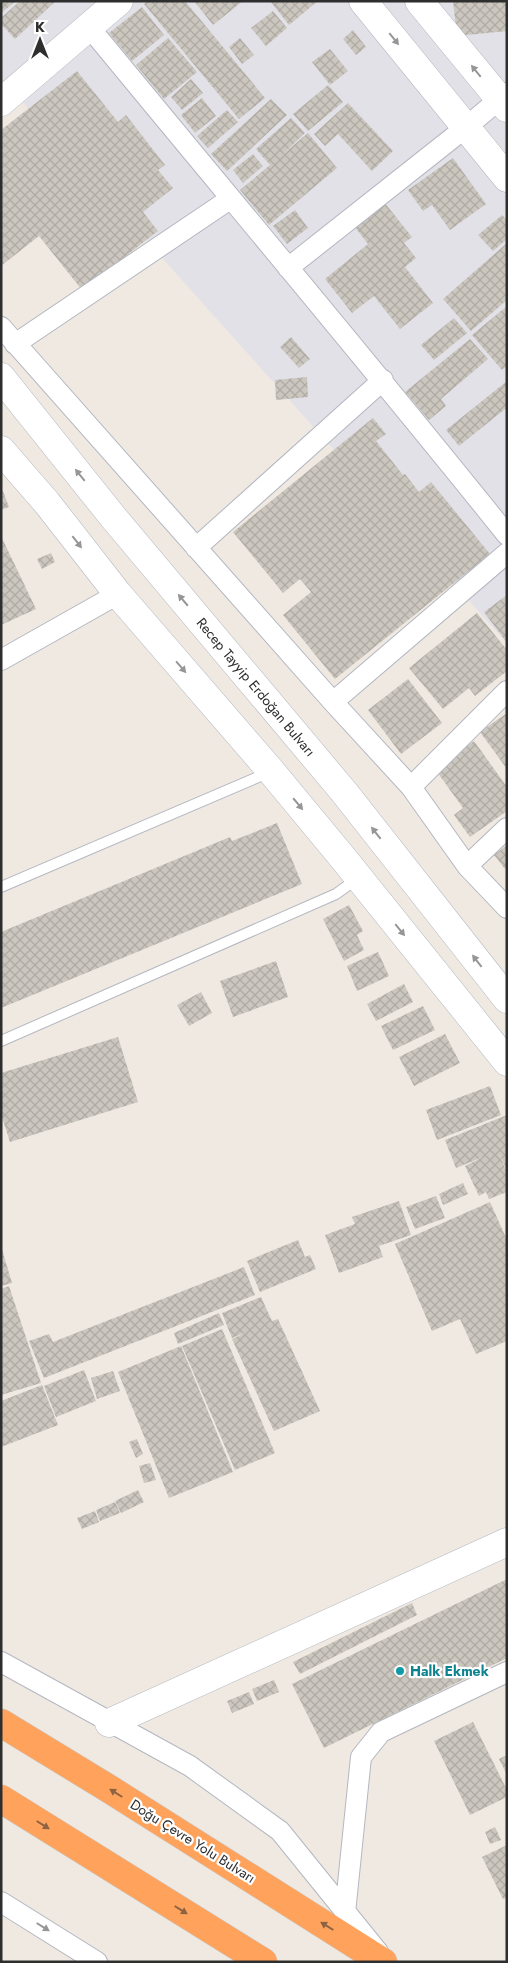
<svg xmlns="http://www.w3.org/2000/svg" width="508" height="1963" viewBox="0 0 508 1963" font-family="Jost,sans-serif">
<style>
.industrial{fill:#e3e1e8}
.building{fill:url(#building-cross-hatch)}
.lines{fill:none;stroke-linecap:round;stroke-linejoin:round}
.lane-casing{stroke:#b4b7c1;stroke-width:12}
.street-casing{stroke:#b4b7c1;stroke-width:22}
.secondary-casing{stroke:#b4b7c1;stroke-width:29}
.highway-casing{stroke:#c9c9c9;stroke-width:29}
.lane{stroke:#fff;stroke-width:10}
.street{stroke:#fff;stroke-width:20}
.secondary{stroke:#fff;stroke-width:28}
.highway{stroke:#ffa35c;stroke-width:28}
.oneway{fill:#969696}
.oneway2{fill:#8c6343}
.culture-dot{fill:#0f9aa8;stroke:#fff;stroke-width:2}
.labels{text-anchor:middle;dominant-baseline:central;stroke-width:4.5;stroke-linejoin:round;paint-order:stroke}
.street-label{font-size:14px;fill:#2e2e2e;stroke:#fff}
.culture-label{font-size:14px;font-weight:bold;fill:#0d838f;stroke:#fff;text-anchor:start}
</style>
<defs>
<pattern id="building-cross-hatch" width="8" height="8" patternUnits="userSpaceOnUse" patternTransform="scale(1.25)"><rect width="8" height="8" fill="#cbc7bf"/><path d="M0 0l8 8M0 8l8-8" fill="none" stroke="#afaba4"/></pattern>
</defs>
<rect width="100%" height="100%" fill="#efe9e1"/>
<!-- industrial -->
<path class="industrial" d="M1,1H507V643L1,78Z"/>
<!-- building -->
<path class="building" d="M1,1H16L1,13Z
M20,1H56L15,39L1,24V18Z
M147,1H185L265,98L239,119L144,4Z
M194,1H243L213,25Z
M270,1H318L289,25Z
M453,1H507V31L457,36Z
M142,7L164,35L132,61L109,33Z
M273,11L287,28L266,46L251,28Z
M353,30L366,47L356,55L343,39Z
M168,38L197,72L164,99L136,65Z
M240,38L254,55L242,64L229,47Z
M330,49L348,71L330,85L312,62Z
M77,71L118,122L126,115L165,165L158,170L173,188L143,212L158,231L82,290L39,236L1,266V130Z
M191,79L203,93L182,110L171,97Z
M328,85L343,102L308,131L293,114Z
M202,98L216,116L195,133L181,115Z
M271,99L287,115L227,171L211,154Z
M348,103L393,151L372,171L338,134L325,146L314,134Z
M227,110L238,122L208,148L197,136Z
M291,118L305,133L282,155L308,133L337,168L269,225L240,190L270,165L256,149Z
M253,154L263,166L243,183L233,170Z
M453,158L486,204L450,230L432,205L423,211L408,190Z
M384,202L412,237L404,243L416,258L405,267L433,303L400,329L374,296L352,313L325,279L368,244L354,226Z
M295,210L308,228L287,244L273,226Z
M502,215L507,220V239L493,251L478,235Z
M507,243V300L471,331L443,299Z
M507,306V366L502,370L472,335Z
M454,318L467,333L434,360L421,345Z
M291,337L310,359L299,368L280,347Z
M470,339L488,359L441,399L446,406L429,420L405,392Z
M307,377L308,397L276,400L275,380Z
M507,381V411L505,409L459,446L446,430Z
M373,418L386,434L376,441L403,475L405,474L419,492L431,482L490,554L335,679L283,615L311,592L300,579L283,593L233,532Z
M3,491L9,507L1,510V492Z
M1,536L36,609L1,625Z
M51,553L55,562L42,569L37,559Z
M507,595V643L484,612Z
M477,613L507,650V671L475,696L469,688L443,709L409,668Z
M408,679L442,723L401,754L368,710Z
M507,713V769L480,732Z
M474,741L507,787V811L470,837L454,815L463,808L435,769Z
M277,823L302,884L1,1008V932L230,837L232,841Z
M507,845V868L505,869L494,855Z
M349,905L363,931L357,935L364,950L344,961L323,919Z
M378,952L389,976L357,991L347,966Z
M276,961L288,997L233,1017L220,981Z
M404,984L413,1002L376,1021L367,1004Z
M201,992L212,1013L189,1026L177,1005Z
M423,1006L435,1030L393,1050L381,1026Z
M445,1034L460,1063L414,1086L399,1057Z
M118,1037L138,1102L10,1142L1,1114V1073Z
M490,1086L501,1115L437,1140L426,1110Z
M507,1115V1170L498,1152L507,1172V1192L489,1199L486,1192L479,1196L465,1166L483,1157L456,1168L445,1140Z
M463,1183L468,1194L443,1205L439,1194Z
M436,1196L445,1218L415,1229L406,1207Z
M399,1201L411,1235L379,1246L383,1257L339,1273L325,1235L355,1224L352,1217Z
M490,1202L507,1240V1341L476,1354L460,1319L432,1331L395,1244Z
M298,1240L305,1257L310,1255L316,1269L260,1292L247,1261Z
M1,1246L12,1283L1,1286Z
M244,1267L255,1295L44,1378L29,1341L49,1334L53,1342Z
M9,1286L41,1383L1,1395V1289Z
M261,1297L272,1321L278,1319L320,1411L274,1431L232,1339L247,1332L232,1338L222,1313Z
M219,1313L224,1325L178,1344L174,1333Z
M222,1329L275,1453L235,1470L182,1346Z
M181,1346L233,1472L169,1498L118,1372Z
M84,1370L96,1401L56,1417L44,1386Z
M113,1371L120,1391L97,1399L91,1378Z
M42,1385L58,1425L1,1447V1401Z
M137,1439L143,1454L136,1458L129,1442Z
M150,1463L156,1480L144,1483L139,1466Z
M138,1490L144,1502L121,1513L115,1501Z
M115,1502L120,1513L100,1521L96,1510Z
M95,1511L99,1522L82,1529L77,1518Z
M507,1579V1658L324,1748L292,1684Z
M412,1603L417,1615L300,1674L293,1662Z
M274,1680L279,1692L257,1701L252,1689Z
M249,1692L254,1704L232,1713L227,1701Z
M473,1722L507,1790V1797L470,1815L434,1741Z
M507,1755V1775L499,1759Z
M495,1827L501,1840L490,1844L485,1832Z
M507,1845V1898L503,1899L482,1857Z"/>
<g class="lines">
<!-- lane casing -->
<g class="lane-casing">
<path id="lane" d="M1,887L270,772
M1,1041L336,894L358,878"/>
</g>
<!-- street casing -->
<g class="street-casing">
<path id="street" d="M90,28C229,197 370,364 507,535
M288,268L465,128L507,93
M1,327L333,702L411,787L467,866L507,908
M15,344L230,199
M196,548L383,380
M1,660L118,594
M333,702L507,553
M411,787L507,691
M467,866L507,828
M1,1662L190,1766L280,1831L378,1952
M1,1902L97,1962
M345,1913L361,1757L381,1732L507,1672"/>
</g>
<!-- secondary casing -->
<g class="secondary-casing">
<path id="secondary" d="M363,1L507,178
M419,1L507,108
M1,102L119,1
M1,377L113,517L344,792L507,999
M1,450L47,503L118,594L271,771L343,858L507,1062
M109,1723L507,1542"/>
</g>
<!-- highway casing -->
<g class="highway-casing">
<path id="highway" d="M1,1723L111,1790L383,1962
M1,1799L263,1962"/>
</g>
<!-- lane -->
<use href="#lane" class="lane"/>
<!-- street -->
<use href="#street" class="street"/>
<!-- secondary -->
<use href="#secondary" class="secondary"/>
<!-- highway -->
<use href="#highway" class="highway"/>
</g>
<!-- one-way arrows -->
<defs><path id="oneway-solid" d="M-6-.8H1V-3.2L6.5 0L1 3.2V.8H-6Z" transform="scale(1.25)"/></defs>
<g class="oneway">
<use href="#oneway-solid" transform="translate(394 39) rotate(51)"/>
<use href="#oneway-solid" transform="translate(476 71) rotate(-129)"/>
<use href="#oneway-solid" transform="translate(80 475) rotate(-129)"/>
<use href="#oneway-solid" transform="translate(77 542) rotate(52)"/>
<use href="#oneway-solid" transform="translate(183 600) rotate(-130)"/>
<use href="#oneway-solid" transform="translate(181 667) rotate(49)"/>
<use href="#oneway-solid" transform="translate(298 804) rotate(50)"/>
<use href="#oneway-solid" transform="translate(376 833) rotate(-128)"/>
<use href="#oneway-solid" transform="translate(400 930) rotate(51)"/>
<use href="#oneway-solid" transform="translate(477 961) rotate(-128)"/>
<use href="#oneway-solid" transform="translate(43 1927) rotate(32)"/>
</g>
<g class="oneway2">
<use href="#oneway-solid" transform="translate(116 1793) rotate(-148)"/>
<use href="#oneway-solid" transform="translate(43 1825) rotate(32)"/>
<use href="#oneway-solid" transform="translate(181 1910) rotate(32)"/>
<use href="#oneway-solid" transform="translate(327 1926) rotate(-148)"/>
</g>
<!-- markers -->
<circle class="culture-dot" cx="400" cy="1671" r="5"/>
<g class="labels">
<!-- street labels -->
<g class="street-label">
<text transform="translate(256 687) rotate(50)">Recep Tayyip Erdoğan Bulvarı</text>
<text transform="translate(193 1841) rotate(32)">Doğu Çevre Yolu Bulvarı</text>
</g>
<!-- culture labels -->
<g class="culture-label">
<text x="410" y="1671">Halk Ekmek</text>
</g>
</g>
<!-- border -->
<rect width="508" height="1963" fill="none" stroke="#2e2e2e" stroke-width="5"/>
<!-- north arrow -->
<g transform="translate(40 40)" stroke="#ffffff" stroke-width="4" paint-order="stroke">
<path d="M0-4L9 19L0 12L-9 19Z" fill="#2e2e2e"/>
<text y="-8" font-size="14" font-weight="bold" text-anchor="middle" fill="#2e2e2e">K</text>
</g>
</svg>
